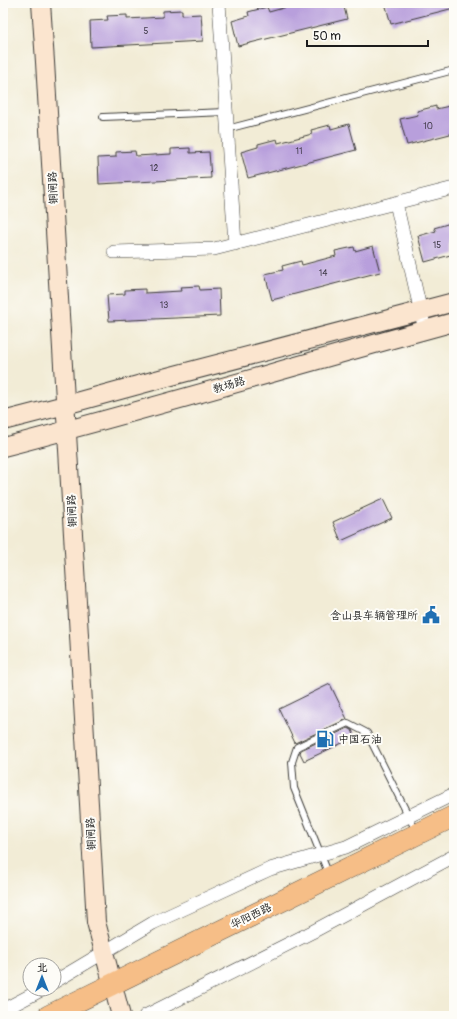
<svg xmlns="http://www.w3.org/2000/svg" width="457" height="1019" viewBox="0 0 457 1019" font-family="Pangolin,'LXGW WenKai TC',sans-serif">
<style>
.building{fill:#b89fdc}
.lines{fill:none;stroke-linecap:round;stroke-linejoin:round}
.service-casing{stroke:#3c3b38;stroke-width:8}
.minor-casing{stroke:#3c3b38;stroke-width:14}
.secondary-casing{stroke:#3c3b38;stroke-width:20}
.primary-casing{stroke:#3c3b38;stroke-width:22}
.service{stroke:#fff;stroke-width:6}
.minor{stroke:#fff;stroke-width:13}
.secondary{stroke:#fbe5cf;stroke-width:18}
.primary{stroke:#f6be87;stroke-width:21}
.labels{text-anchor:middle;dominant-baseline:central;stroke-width:4;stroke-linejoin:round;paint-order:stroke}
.number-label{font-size:9px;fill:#433d4c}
.street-label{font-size:11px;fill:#1c1c1c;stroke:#fdfcf7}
.poi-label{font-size:11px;fill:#1c1c1c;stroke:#fdfcf7;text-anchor:end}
</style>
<rect width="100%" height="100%" fill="#fdfcf7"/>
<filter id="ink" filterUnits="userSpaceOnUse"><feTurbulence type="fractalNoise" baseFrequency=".025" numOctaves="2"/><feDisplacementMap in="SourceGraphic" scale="8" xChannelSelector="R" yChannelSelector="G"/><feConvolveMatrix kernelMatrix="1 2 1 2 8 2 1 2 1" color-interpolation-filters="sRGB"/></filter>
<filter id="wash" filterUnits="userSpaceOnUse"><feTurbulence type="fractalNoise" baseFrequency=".012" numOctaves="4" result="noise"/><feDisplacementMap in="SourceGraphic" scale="16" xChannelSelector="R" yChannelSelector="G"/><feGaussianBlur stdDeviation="0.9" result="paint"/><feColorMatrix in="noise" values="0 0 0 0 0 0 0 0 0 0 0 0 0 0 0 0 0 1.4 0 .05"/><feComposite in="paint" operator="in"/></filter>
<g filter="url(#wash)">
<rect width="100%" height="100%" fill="#f2ecd6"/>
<g id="blocks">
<!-- building -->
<path class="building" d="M301,3H343L347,19L238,46L232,21L249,16L248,12L267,7L269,12Z
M385,3H454V8L391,24Z
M182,10V15L201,14L203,41L91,47L90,21L108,20L107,16L127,15V19L163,17V11Z
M454,105V133L407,145L400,119L418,115L417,111L436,106V109Z
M349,124L356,150L248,178L241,152L258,147V144L277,139L278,143L312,134L311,130L330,125L331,129Z
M190,148V153L209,152L211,178L99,184L98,158L116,157V152L135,151L136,156L171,154V149Z
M454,222V254L425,262L418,236L436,231L434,228Z
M373,246L380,272L272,300L265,274L283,270L282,266L301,261L302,265L336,256L335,251L354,247L355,251Z
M199,286L200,290L219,289L220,316L109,321L107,295L125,294V290L145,289V293L181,291L180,287Z
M383,499L392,518L341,541L333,522Z
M330,684L347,719L295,743L279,709Z
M348,728L352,730L355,737L304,761L300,753L301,750Z"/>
</g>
</g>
<g filter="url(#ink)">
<use href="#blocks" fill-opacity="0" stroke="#3c3b38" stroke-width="1"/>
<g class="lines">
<!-- service casing -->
<g class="service-casing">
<path id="service" d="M103,117L226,112
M227,129L454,70
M329,875L294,788L292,762L297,747L348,723L367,733L416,831"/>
</g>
<!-- minor casing -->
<g class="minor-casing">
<path id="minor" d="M219,3L235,244
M396,203L425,330
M114,252L214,249L454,188
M54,982L153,923L270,869L346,847L454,794
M3,1010L43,989
M145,1016L312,932L454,856"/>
</g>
<!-- secondary casing -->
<g class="secondary-casing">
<path id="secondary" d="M41,3L45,62L96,922L121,1016
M3,421L65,405L160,379L454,302
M3,447C154,408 303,363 454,322"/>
</g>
<!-- primary casing -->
<g class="primary-casing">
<path id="primary" d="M48,1016L454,816"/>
</g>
<!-- service -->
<use href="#service" class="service"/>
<!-- minor -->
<use href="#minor" class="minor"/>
<!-- secondary -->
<use href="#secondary" class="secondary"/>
<!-- primary -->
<use href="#primary" class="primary"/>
</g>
</g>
<!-- icons -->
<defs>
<g id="civic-bare" transform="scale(1.38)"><path d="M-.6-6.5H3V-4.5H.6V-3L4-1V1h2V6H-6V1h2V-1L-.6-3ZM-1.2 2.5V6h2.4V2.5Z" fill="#1f6fb2" stroke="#fdfcf7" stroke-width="2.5" paint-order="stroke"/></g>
<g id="fuel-bare" transform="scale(1.38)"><path d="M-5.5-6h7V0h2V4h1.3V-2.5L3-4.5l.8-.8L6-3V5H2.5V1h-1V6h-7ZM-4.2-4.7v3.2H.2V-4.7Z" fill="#1f6fb2" stroke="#fdfcf7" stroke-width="2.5" paint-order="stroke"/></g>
</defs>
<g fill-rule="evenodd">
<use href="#civic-bare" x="431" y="615"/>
<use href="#fuel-bare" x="325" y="739"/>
</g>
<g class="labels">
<!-- number labels -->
<g class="number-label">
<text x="146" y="31">5</text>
<text x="428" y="126">10</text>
<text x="299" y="151">11</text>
<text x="154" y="168">12</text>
<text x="437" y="245">15</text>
<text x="323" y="273">14</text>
<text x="164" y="305">13</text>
</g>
<!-- street labels -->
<g class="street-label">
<text transform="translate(53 188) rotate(-93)">铜闸路</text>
<text transform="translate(229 385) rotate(-16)">教场路</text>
<text transform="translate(72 511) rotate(-93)">铜闸路</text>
<text transform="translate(91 834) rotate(-93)">铜闸路</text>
<text transform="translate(251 916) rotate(-26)">华阳西路</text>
</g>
<!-- poi labels -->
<g class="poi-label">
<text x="418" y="615">含山县车辆管理所</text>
<text x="338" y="739" text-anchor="start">中国石油</text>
</g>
</g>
<!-- margin -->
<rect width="457" height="1019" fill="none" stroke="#fdfcf7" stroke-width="16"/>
<!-- north arrow -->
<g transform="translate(42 977)"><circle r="19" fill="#fdfcf7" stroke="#a3a29f"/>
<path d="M0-3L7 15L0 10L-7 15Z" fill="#1f6fb2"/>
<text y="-6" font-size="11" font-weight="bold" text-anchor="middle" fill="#1c1c1c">北</text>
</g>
<!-- scale -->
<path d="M307 40v6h121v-6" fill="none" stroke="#1c1c1c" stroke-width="2"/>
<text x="313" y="40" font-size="12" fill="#1c1c1c" stroke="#fdfcf7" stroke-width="3" paint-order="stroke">50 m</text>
</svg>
